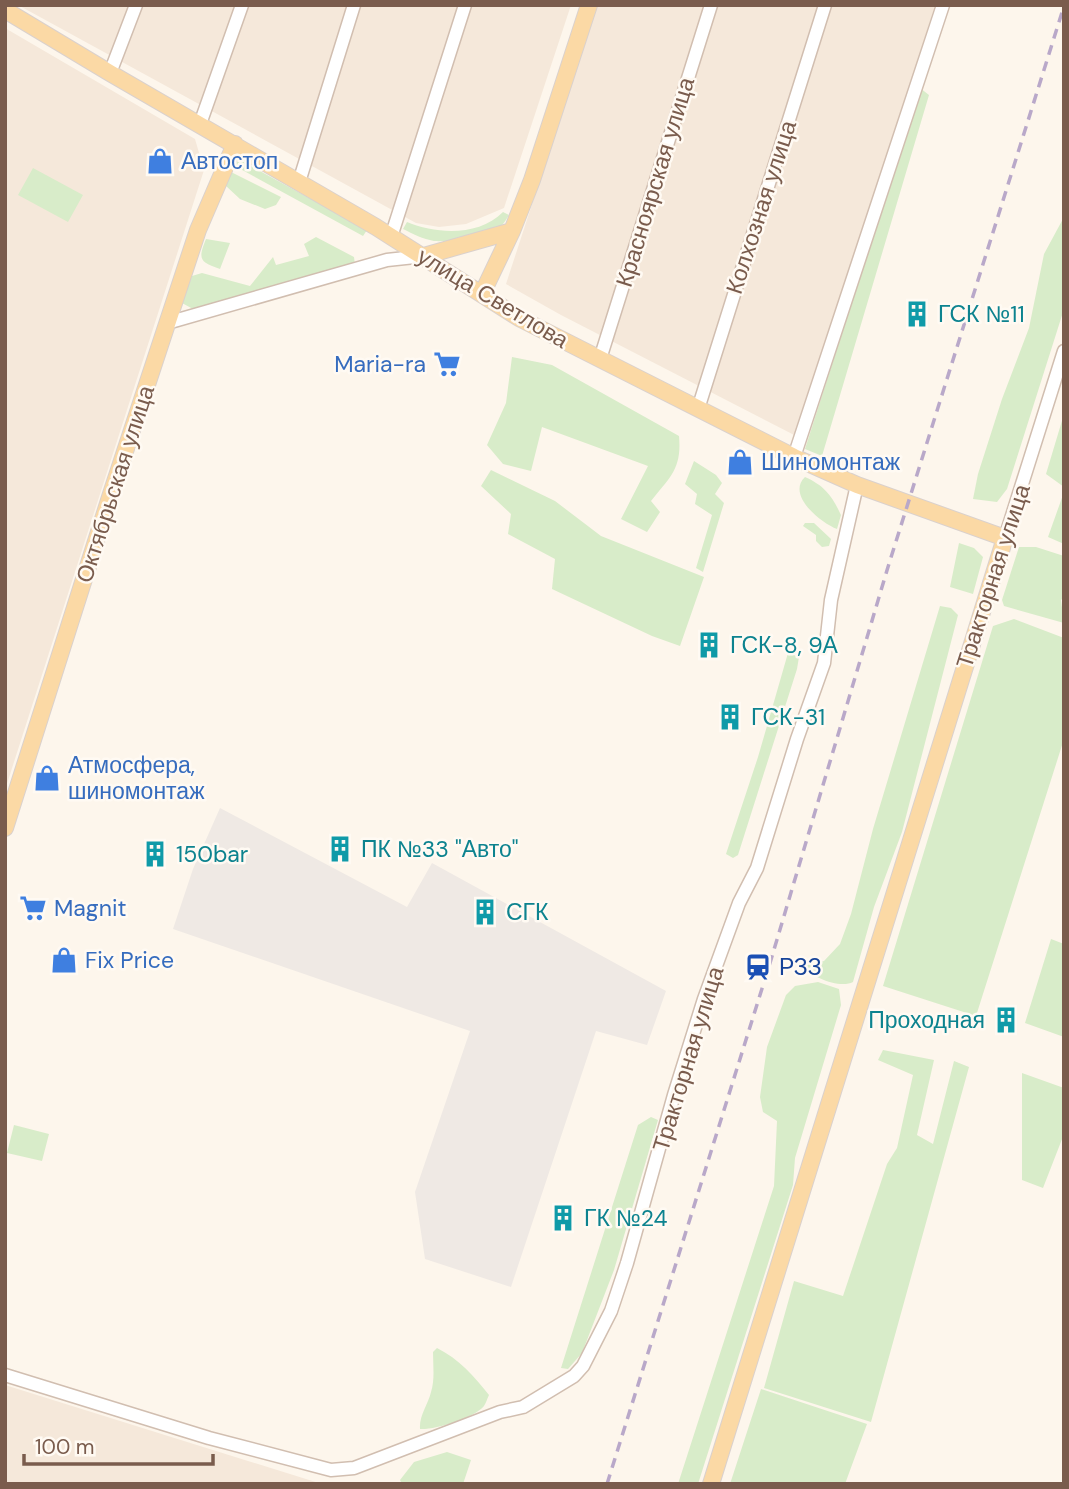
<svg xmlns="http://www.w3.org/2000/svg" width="1069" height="1489" viewBox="0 0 1069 1489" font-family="'DM Sans',sans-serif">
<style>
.residential{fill:#f5e8da}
.industrial{fill:#efe9e4}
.green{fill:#d8ecc9}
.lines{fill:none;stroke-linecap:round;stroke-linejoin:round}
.minor-casing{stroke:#d1beb0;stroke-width:15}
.major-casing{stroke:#dad1cd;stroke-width:18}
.minor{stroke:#fff;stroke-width:12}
.major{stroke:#fbd9a5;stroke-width:16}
.rail{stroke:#b9a8c9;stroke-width:3.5;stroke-dasharray:10 7;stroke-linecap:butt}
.labels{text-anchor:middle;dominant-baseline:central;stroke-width:5;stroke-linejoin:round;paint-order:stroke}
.shop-label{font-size:23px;fill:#366cbe;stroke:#fffaf3;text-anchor:start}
.street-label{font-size:23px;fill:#7a5c4d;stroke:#fffaf3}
.culture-label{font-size:23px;fill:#0d838f;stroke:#fffaf3;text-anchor:start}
.transit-label{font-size:23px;fill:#164399;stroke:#fffaf3;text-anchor:start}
</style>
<rect width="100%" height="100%" fill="#fdf6ec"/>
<!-- residential -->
<path class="residential" d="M18,5H571L504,208L466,224L439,227L416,223Z
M597,5H935L800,438L561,315L506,284Z
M5,28L195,139L204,170L5,790Z
M5,1385L322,1484H5Z"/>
<!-- industrial -->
<path class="industrial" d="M220,808L407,907L432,863L666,991L647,1045L596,1031L511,1287L425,1259L415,1192L470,1031L173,929L193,869Z"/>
<!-- green -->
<path class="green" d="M920,88L929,95L822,456L805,449Z
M240,160L367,230L363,236L233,165Z
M33,168L83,195L68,222L18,195Z
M229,171L281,197L276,205L265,209L240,199L226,186Z
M503,212L509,215C505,222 501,228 494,231C480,238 449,242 434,241C423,239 413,234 403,229L407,222C436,234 478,237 503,212Z
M1064,217V309L1007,489L997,502L973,499L978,474L1002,399L1029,328L1044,254Z
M316,237L354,257L355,265L193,309L182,303L192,276L202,273L250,286L273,257L276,265L309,256L304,244Z
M206,239L230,243L220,269C199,262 198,259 206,239Z
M512,357L552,365L679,436C682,469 670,477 651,501L660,512L647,532L621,519L648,466L542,427L531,471L503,464L487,445L506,403Z
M1064,414V487L1046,474Z
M694,461L716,475L722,483L715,494L724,503L703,572L696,568L712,515L695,504L697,494L685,484Z
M491,470L555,501L601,536L704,577L680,646L652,636L552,589L555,559L508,534L511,514L481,486Z
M805,477C825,486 832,496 841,515L837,529C821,523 786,495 805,477Z
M1064,492V544L1048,537Z
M805,523H814L831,539L829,546L822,547L816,541V535L803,526Z
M959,543L974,548L983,557L973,594L950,587Z
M1019,547H1036L1064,556V597L1061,600L1064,623L1004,606L1002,600Z
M940,606L951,608L958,615L902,832L874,907L853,982C840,989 811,977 802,966L824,961L840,944L851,914L873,829Z
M1014,619L1064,638V739L976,1016L883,986L993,626Z
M788,653L799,657L797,669L738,855L733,858L726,854L758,757Z
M1051,939L1064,944V1037L1025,1023Z
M818,982L839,989L841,1005L795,1158L793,1185L698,1484H678L774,1186L777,1121L763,1112L760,1097L767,1047L786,995L795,986Z
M883,1050L934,1060L917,1135L933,1144L954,1061L969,1067L871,1422L764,1388L794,1281L843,1296L887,1164L897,1148L913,1075L878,1060Z
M1022,1073L1064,1088V1134L1043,1188L1022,1180Z
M651,1117L658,1120L614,1270L582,1353L568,1369L561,1368L638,1125Z
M14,1125L49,1134L42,1161L7,1153Z
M437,1348C459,1359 474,1376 489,1395C487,1399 486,1403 484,1406C474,1418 435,1430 420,1429C419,1415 428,1405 431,1392C435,1379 433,1366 433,1352Z
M761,1389L867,1424L845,1484H730Z
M447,1452L471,1460L463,1484H402L400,1480L414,1462Z"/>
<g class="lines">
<!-- minor casing -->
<g class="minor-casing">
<path id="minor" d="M110,73L136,5
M200,124L242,5
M299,182L354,5
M391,237L465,5
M167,323L387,260L424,256
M600,359L711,5
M698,409L825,5
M794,457L943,5
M1005,538L1064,351
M5,1375L209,1438L331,1470L354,1468L500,1412L523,1407L574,1376L583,1366L611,1311L627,1263L674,1095L704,999L739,903L757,868L797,739L824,663L831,600L857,485"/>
</g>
<!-- major casing -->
<g class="major-casing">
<path id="major" d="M5,10L110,73L376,227L519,318L794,457L857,485L1005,538L711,1484
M424,256L512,231
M482,294L512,231L532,180L589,5
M5,828L111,494L198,230L235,144"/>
</g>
<!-- minor -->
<use href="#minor" class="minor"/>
<!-- major -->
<use href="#major" class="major"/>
<!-- rail -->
<path class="rail" d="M607,1484L770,963L888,567L1064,6"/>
</g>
<!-- icons -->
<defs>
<g id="shop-bare" transform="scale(2.1)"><path d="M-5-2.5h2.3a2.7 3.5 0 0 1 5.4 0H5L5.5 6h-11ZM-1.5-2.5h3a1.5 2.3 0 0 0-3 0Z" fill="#3f7fe0" stroke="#fffaf3" stroke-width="2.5" paint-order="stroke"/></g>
<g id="building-bare" transform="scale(2.1)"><path d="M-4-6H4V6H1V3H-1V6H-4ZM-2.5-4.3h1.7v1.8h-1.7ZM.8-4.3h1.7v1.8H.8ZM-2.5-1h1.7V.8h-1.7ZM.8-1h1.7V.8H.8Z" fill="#0f9aa8" stroke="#fffaf3" stroke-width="2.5" paint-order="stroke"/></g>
<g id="supermarket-bare" transform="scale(2.1)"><path d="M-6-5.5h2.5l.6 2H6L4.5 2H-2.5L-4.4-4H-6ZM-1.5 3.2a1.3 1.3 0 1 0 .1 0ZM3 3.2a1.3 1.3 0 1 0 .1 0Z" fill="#3f7fe0" stroke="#fffaf3" stroke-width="2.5" paint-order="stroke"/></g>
<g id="station-bare" transform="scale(2.1)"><path d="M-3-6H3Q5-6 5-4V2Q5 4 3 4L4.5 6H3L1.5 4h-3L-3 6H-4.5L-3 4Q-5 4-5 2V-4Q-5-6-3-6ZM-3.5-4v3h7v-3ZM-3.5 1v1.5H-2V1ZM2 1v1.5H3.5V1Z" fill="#1a4fb4" stroke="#fffaf3" stroke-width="2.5" paint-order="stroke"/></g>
</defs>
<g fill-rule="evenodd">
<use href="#shop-bare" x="160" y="161"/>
<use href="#building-bare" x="917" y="314"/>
<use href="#supermarket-bare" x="447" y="364"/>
<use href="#shop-bare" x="740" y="462"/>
<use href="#building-bare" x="709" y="645"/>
<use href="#building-bare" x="730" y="717"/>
<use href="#shop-bare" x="47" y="778"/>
<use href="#building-bare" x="340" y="849"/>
<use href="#building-bare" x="155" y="854"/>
<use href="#supermarket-bare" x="33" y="908"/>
<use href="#building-bare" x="485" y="912"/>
<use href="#shop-bare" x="64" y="960"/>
<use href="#station-bare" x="758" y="967"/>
<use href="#building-bare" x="1006" y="1020"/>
<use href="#building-bare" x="563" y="1218"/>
</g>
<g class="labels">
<!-- shop labels -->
<g class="shop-label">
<text x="181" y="161">Автостоп</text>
<text x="426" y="364" text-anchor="end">Maria-ra</text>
<text x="761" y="462">Шиномонтаж</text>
<text x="68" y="765">Атмосфера,<tspan x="68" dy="26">шиномонтаж</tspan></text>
<text x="54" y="908">Magnit</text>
<text x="85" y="960">Fix Price</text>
</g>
<!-- street labels -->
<g class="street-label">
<text transform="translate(655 182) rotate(-73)">Красноярская улица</text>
<text transform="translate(761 207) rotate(-72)">Колхозная улица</text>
<text transform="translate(493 298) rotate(31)">улица Светлова</text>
<text transform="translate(115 484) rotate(-72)">Октябрьская улица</text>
<text transform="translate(993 576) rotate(-72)">Тракторная улица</text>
<text transform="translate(688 1059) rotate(-73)">Тракторная улица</text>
</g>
<!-- culture labels -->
<g class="culture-label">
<text x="938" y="314">ГСК №11</text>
<text x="730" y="645">ГСК-8, 9А</text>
<text x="751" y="717">ГСК-31</text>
<text x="361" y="849">ПК №33 "Авто"</text>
<text x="176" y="854">150bar</text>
<text x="506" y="912">СГК</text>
<text x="985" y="1020" text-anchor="end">Проходная</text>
<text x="584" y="1218">ГК №24</text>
</g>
<!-- transit labels -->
<g class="transit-label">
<text x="779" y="967">РЗЗ</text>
</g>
</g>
<!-- border -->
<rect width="1069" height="1489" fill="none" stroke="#7a5c4d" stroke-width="14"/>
<!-- scale -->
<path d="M24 1454v10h189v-10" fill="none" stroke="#7a5c4d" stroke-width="3.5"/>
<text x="35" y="1454" font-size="21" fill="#7a5c4d" stroke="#fffaf3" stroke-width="5" paint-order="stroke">100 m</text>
</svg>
